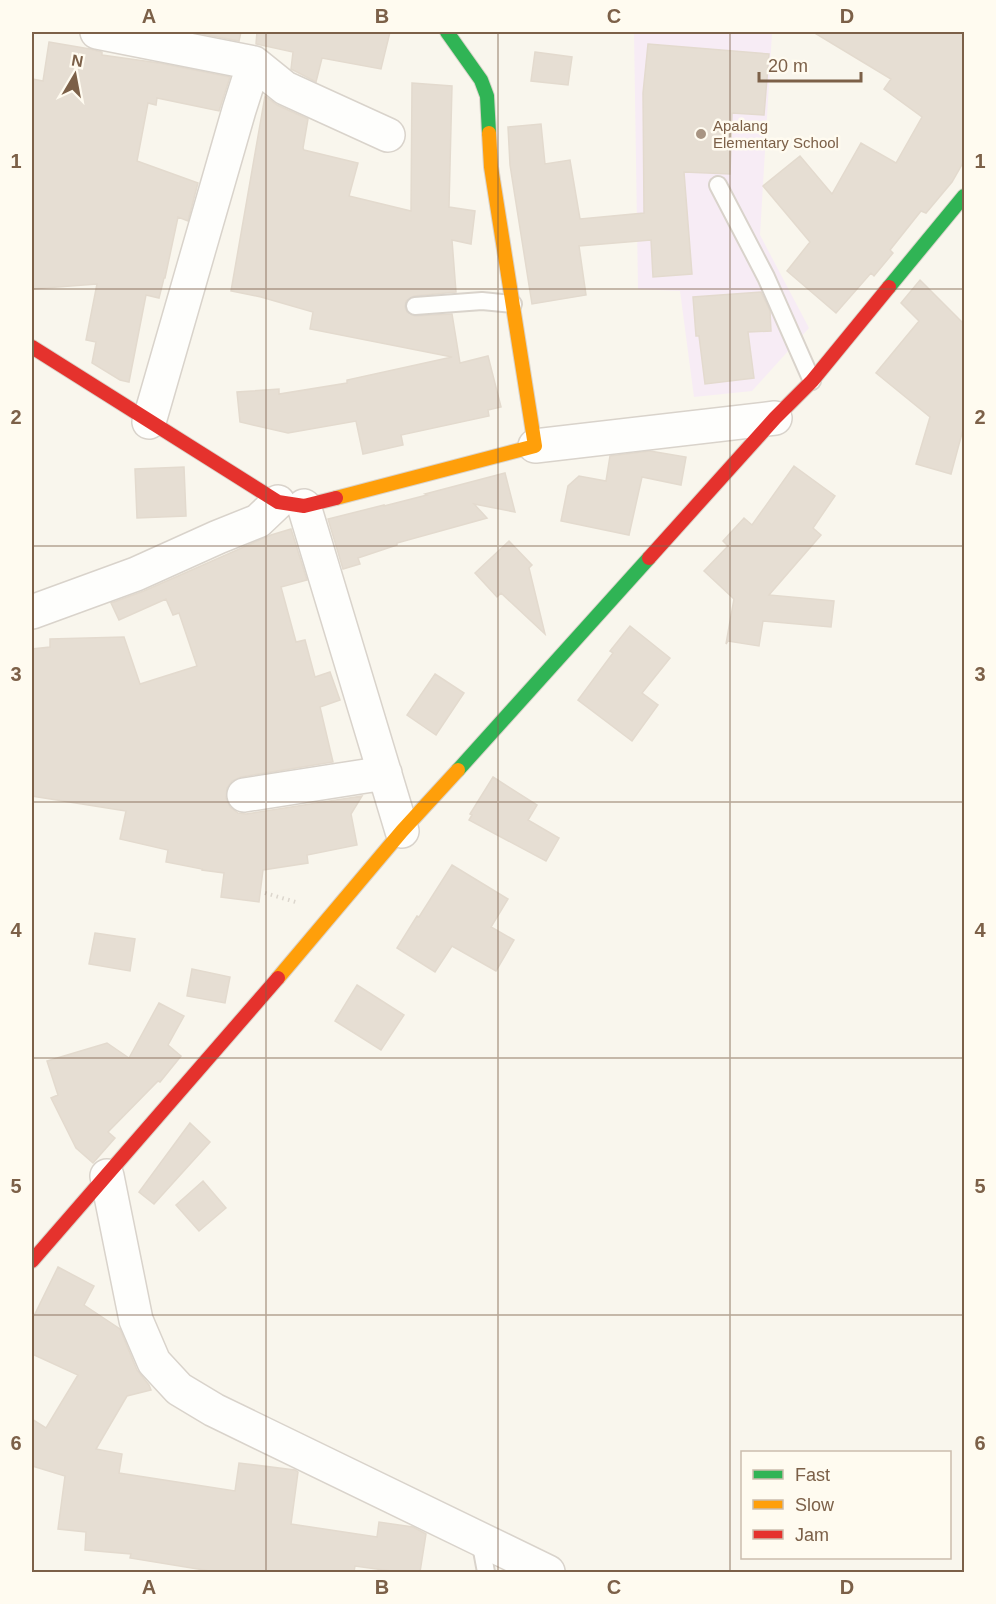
<svg xmlns="http://www.w3.org/2000/svg" width="996" height="1604" viewBox="0 0 996 1604" font-family="Helvetica,sans-serif">
<style>
.education{fill:#f7ecf5}
.building{fill:#e6ded3;stroke:#e3dace;stroke-width:1.5}
.lines{fill:none;stroke-linecap:round;stroke-linejoin:round}
.lane-casing{stroke:#d9d3cb;stroke-width:20}
.street-casing{stroke:#d9d3cb;stroke-width:36}
.fast-casing{stroke:#dad3ca;stroke-width:16}
.slow-casing{stroke:#dad3ca;stroke-width:16}
.jam-casing{stroke:#dad3ca;stroke-width:16}
.path{stroke:#dcd6cd;stroke-width:4;stroke-dasharray:1.5 4.5;stroke-linecap:butt}
.lane{stroke:#fefefc;stroke-width:16}
.street{stroke:#fefefc;stroke-width:33}
.fast{stroke:#30b455;stroke-width:14}
.slow{stroke:#ff9f0a;stroke-width:14}
.jam{stroke:#e5322d;stroke-width:14}
.grid{fill:none;stroke:#7c6048;stroke-width:1.5;stroke-opacity:0.55}
.poi-dot{fill:#a89482;stroke:#fffbf0;stroke-width:2}
.labels{text-anchor:middle;dominant-baseline:central;stroke-width:5;stroke-linejoin:round;paint-order:stroke}
.poi-label{font-size:15px;fill:#7c6048;stroke:#fffbf0;text-anchor:start}
.neatline{fill:none;stroke:#7c6048;stroke-width:2}
.grid-label{font-size:20px;text-anchor:middle;font-weight:bold;fill:#7c6048}
</style>
<rect width="100%" height="100%" fill="#f9f6ed"/>
<!-- education -->
<path class="education" d="M634,32H755L772,33L760,235L809,328L752,391L694,397L680,291L638,289Z"/>
<!-- building -->
<path class="building" d="M193,32H241L239,41Z
M257,32H390L381,69L322,58L316,82L291,69L293,52L256,44Z
M813,32H964V161L952,182L926,213L921,211L890,250L893,253L874,276L871,273L836,313L787,271L810,242L763,186L800,156L832,194L861,143L896,163L922,117L884,89L891,79Z
M49,42L90,49L102,52V55L159,63L230,77L219,111L157,98L156,105L148,103L137,161L198,183L188,221L178,217L165,278H164L159,298L146,295L129,382L120,380L92,363L96,342L86,340L97,284L32,289V79L43,81Z
M648,44L769,54L764,115L732,113L730,174L684,172L692,274L653,277L651,240L579,246L586,295L532,304L510,165L508,127L541,124L545,164L570,160L580,219L644,213L643,93Z
M535,52L572,57L568,85L531,81Z
M412,83L452,86L449,207L475,211L471,244L452,240L456,292L414,296L406,301L405,307L407,312L415,316L452,314L460,363L488,356L501,407L488,410L489,416L401,435L403,445L363,454L356,421L288,433L240,422L237,392L279,389V394L347,383V380L452,357L310,329L313,312L261,297L231,291L265,96L277,105L308,119L303,148L304,150L358,163L349,196L411,211Z
M920,280L964,324V426L951,474L916,464L930,417L876,373L919,321L901,303Z
M761,292L770,311L771,331L748,332L754,378L705,384L699,336H696L693,297Z
M650,451L686,457L681,485L642,477L629,535L561,521L568,486L579,476L606,481L610,456Z
M794,466L835,496L813,528L821,535L769,595L834,601L831,627L763,621L759,646L728,641L726,644L734,599L704,571L728,546L723,541L744,518L752,525Z
M184,467L186,516L137,518L135,469Z
M505,473L515,512L474,504L487,518L397,543V545L358,558L360,564L343,569L328,519L384,505V506L427,495L425,494Z
M291,529L307,580L281,587L296,642L305,640L315,677L330,672L340,700L320,707L333,762L241,777L232,781L227,788L226,798L230,807L238,813L246,814L362,796L351,814L357,845L307,855L308,863L263,870L259,902L221,897L224,873L202,870V869L166,862L168,850L120,839L126,811L32,796V649L50,647V639L124,637L140,684L197,666L179,613L173,615L166,599L119,620L111,603L144,591L271,535Z
M509,541L532,565L529,568L545,634L501,593L497,597L475,573Z
M630,626L670,658L642,693L658,705L632,741L578,700L613,653L610,651Z
M435,674L464,693L436,735L407,715Z
M493,777L537,805L528,820L559,838L546,861L469,820L472,815L470,814Z
M452,865L508,899L491,927L514,940L496,971L452,946L435,972L397,948L417,916L419,917Z
M95,933L135,939L130,971L89,964Z
M192,969L230,977L225,1003L187,996Z
M357,985L404,1015L381,1050L335,1021Z
M159,1003L184,1016L168,1045L181,1056L160,1082L158,1081L108,1132L115,1138L93,1163L76,1148L51,1098L58,1095L47,1061L107,1043L129,1058Z
M190,1123L210,1142L154,1204L139,1192Z
M203,1181L226,1208L199,1231L176,1205Z
M58,1267L94,1286L84,1305L120,1329L137,1370L149,1385L151,1390L127,1396L96,1449L122,1454L119,1473L235,1491L239,1463L295,1470L298,1472L291,1524L377,1537L379,1522L413,1527L426,1534L420,1572H398L355,1566L354,1572H216L130,1558L131,1554L85,1550L86,1532L58,1529L65,1476L32,1466V1419L46,1428L78,1375L32,1354V1320Z"/>
<g class="lines">
<!-- lane casing -->
<g class="lane-casing">
<path id="lane" d="M718,185L766,277L812,381
M415,306L482,301L513,304
M480,1540L486,1572"/>
</g>
<!-- street casing -->
<g class="street-casing">
<path id="street" d="M97,32L254,63L285,88L388,135
M149,422L239,110L254,63
M535,446L775,418
M304,506L402,831
M32,612L136,574L218,537L258,521L278,502
M244,795L385,773
M107,1176L136,1320L154,1362L179,1389L214,1410L548,1572"/>
</g>
<!-- fast casing -->
<g class="fast-casing">
<path id="fast" d="M447,32L481,80L487,96L489,133
M889,287L964,196
M458,770L649,558"/>
</g>
<!-- slow casing -->
<g class="slow-casing">
<path id="slow" d="M336,498L535,446L491,167L489,133
M278,978L402,831L458,770"/>
</g>
<!-- jam casing -->
<g class="jam-casing">
<path id="jam" d="M32,347L278,502L304,506L336,498
M649,558L775,418L812,381L889,287
M32,1261L278,978"/>
</g>
<!-- path -->
<path class="path" d="M265,893L299,903"/>
<!-- lane -->
<use href="#lane" class="lane"/>
<!-- street -->
<use href="#street" class="street"/>
<!-- fast -->
<use href="#fast" class="fast"/>
<!-- slow -->
<use href="#slow" class="slow"/>
<!-- jam -->
<use href="#jam" class="jam"/>
</g>
<!-- grid -->
<path class="grid" d="M266,32V1572M498,32V1572M730,32V1572M32,289H964M32,546H964M32,802H964M32,1058H964M32,1315H964"/>
<!-- markers -->
<circle class="poi-dot" cx="701" cy="134" r="6"/>
<g class="labels">
<!-- poi labels -->
<g class="poi-label">
<text x="713" y="125">Apalang<tspan x="713" dy="17">Elementary School</tspan></text>
</g>
</g>
<!-- border -->
<rect width="996" height="1604" fill="none" stroke="#fffbf0" stroke-width="66"/>
<!-- legend -->
<rect x="741" y="1451" width="210" height="108" fill="#fffbf0" stroke="#cbbdad" stroke-width="1.5"/>
<rect x="753" y="1470" width="30" height="9" fill="#30b455" stroke="#cbbdad" stroke-width="1.5"/>
<text x="795" y="1481" font-size="18" fill="#7c6048">Fast</text>
<rect x="753" y="1500" width="30" height="9" fill="#ff9f0a" stroke="#cbbdad" stroke-width="1.5"/>
<text x="795" y="1511" font-size="18" fill="#7c6048">Slow</text>
<rect x="753" y="1530" width="30" height="9" fill="#e5322d" stroke="#cbbdad" stroke-width="1.5"/>
<text x="795" y="1541" font-size="18" fill="#7c6048">Jam</text>
<!-- north arrow -->
<g transform="translate(75 75) rotate(10)" stroke="#fffbf0" stroke-width="4.5" paint-order="stroke">
<path d="M0-4.5L10 22L0 15L-10 22Z" fill="#7c6048"/>
<text y="-9" font-size="16" font-weight="bold" text-anchor="middle" fill="#7c6048">N</text>
</g>
<!-- scale -->
<path d="M759 72v9h102v-9" fill="none" stroke="#7c6048" stroke-width="3"/>
<text x="768" y="72" font-size="18" fill="#7c6048" stroke="#fffbf0" stroke-width="4.5" paint-order="stroke">20 m</text>
<rect x="33" y="33" width="930" height="1538" class="neatline"/>
<g class="grid-label">
<text x="149" y="23">A</text>
<text x="382" y="23">B</text>
<text x="614" y="23">C</text>
<text x="847" y="23">D</text>
<text x="16" y="168">1</text>
<text x="980" y="168">1</text>
<text x="16" y="424">2</text>
<text x="980" y="424">2</text>
<text x="16" y="681">3</text>
<text x="980" y="681">3</text>
<text x="16" y="937">4</text>
<text x="980" y="937">4</text>
<text x="16" y="1193">5</text>
<text x="980" y="1193">5</text>
<text x="16" y="1450">6</text>
<text x="980" y="1450">6</text>
<text x="149" y="1594">A</text>
<text x="382" y="1594">B</text>
<text x="614" y="1594">C</text>
<text x="847" y="1594">D</text>
</g>
</svg>
